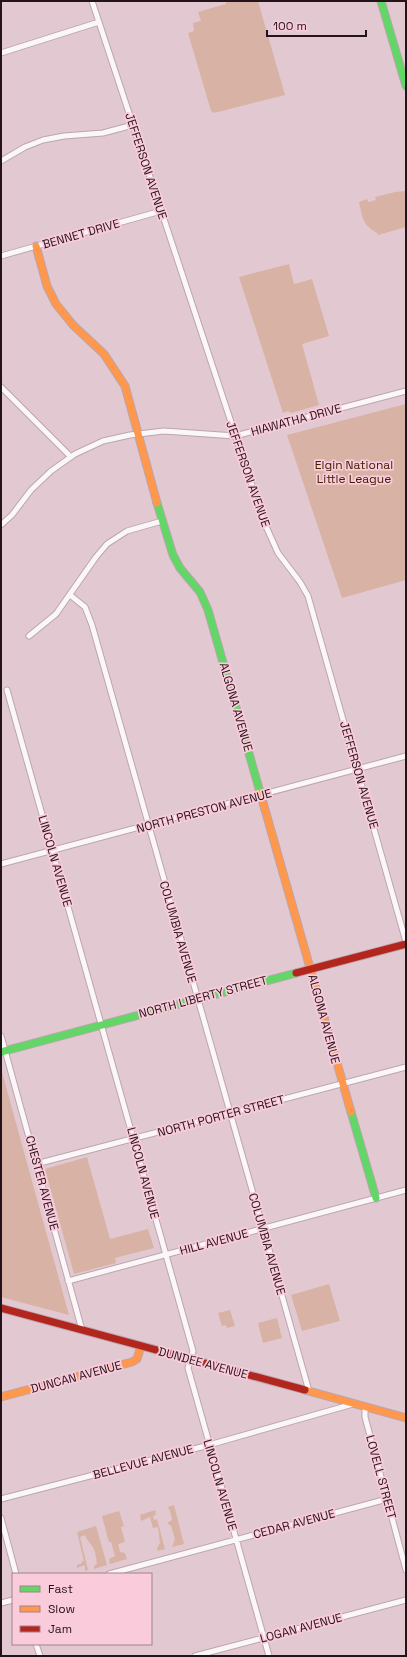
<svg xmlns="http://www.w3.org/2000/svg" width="407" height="1657" viewBox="0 0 407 1657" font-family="'Space Grotesk',sans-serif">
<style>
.green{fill:#d8b3a5}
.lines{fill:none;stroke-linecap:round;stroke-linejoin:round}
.street-casing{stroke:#bba6ae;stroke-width:7}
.fast-casing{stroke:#bba6ae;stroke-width:9}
.slow-casing{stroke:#bba6ae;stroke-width:9}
.jam-casing{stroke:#bba6ae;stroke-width:9}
.street{stroke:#fbf7f8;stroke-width:5}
.fast{stroke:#63d668;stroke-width:7}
.slow{stroke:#ff974d;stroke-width:7}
.jam{stroke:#b3261e;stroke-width:7}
.labels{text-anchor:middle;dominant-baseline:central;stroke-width:3.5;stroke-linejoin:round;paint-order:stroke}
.street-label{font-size:12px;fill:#24141a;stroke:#facbda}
.park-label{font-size:12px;fill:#442001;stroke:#facbda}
</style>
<rect width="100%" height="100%" fill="#e2c8d1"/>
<!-- green -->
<path class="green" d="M226,1H258L285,95L214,113L211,111L188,33L194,31L193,23L201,21L198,12L226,4Z
M405,191L406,194V227L378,235L377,233C362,224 363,219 359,202L367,199L368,202L376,200L375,197L395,192Z
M289,264L294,284L312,279L329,336L302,344L319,405L291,413L288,411L283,413L239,277Z
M406,404V580L342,598L287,435Z
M1,1068L8,1094L69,1315L1,1297Z
M87,1157L110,1239L148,1229L154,1248L115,1258L116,1263L74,1274L45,1169Z
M329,1284L340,1321L302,1331L291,1295Z
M230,1310L235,1326L227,1328L226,1325L222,1326L218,1313Z
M277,1318L282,1338L263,1343L258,1323Z
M174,1505L184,1544L172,1547L175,1539L171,1526L167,1523L172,1520L170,1510H169L168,1507Z
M155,1510L156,1515L153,1516L154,1520L157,1519L165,1549L158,1551L157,1548L160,1543L158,1527L153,1528L150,1517L141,1521L140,1515Z
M119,1511L124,1526L121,1527L125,1542L118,1544L120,1552L125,1553L127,1559L110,1564L109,1559L115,1556L111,1542H109L108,1539L102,1516Z
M96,1526L107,1565L94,1569V1566L97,1564C96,1558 96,1551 92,1546C89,1541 88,1542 85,1535L80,1537L88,1570L85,1571V1565L77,1568V1565L82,1563V1561H84L77,1532Z"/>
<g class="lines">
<!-- street casing -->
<g class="street-casing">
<path id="street" d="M92,1L264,522L278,553L300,582L308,596L406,942
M1,53L99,22
M1,161L25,147L43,140L64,136L103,133L133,125
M1,256L161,211
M1,387L71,457
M1,525L12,515L31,490L51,471L75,454L103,441L130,435L164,431L235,436L406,391
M70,595L85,607L92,625L309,1391
M29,636L56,614L96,557L107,544L127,531L162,521
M7,690L193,1351L188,1368L269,1656
M1,864L406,756
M1,1036L82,1330
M36,1164L406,1067
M68,1281L406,1190
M365,1407V1417L406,1570
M1,1499L209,1445L353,1404
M1,1518L16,1574
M109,1574L387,1499
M1,1603L13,1600
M36,1644L40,1656
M195,1656L406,1600"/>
</g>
<!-- fast casing -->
<g class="fast-casing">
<path id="fast" d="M381,1L406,86
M157,503L173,555L180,568L200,592L208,610L260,792
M1,1052L296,973
M351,1112L376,1198"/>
</g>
<!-- slow casing -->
<g class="slow-casing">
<path id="slow" d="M36,246L47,286L56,304L73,325L104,354L125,386L157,503
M260,792L351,1112
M305,1390L406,1418
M1,1397L132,1362L137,1359L141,1346"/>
</g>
<!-- jam casing -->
<g class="jam-casing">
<path id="jam" d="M296,973L406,944
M1,1308L305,1390"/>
</g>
<!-- street -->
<use href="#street" class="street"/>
<!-- fast -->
<use href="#fast" class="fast"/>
<!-- slow -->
<use href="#slow" class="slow"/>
<!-- jam -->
<use href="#jam" class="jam"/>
</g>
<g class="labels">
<!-- street labels -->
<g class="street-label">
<text transform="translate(146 166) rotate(72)">JEFFERSON AVENUE</text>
<text transform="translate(81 234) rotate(-16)">BENNET DRIVE</text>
<text transform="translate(296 420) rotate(-15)">HIAWATHA DRIVE</text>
<text transform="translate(248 474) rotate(71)">JEFFERSON AVENUE</text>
<text transform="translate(236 707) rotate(74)">ALGONA AVENUE</text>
<text transform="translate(359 775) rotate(74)">JEFFERSON AVENUE</text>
<text transform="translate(204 811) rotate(-15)">NORTH PRESTON AVENUE</text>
<text transform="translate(55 861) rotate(74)">LINCOLN AVENUE</text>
<text transform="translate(178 932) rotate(74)">COLUMBIA AVENUE</text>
<text transform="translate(203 997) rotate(-15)">NORTH LIBERTY STREET</text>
<text transform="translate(324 1019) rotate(75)">ALGONA AVENUE</text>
<text transform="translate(221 1116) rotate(-15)">NORTH PORTER STREET</text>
<text transform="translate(143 1173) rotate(75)">LINCOLN AVENUE</text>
<text transform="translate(42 1183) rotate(75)">CHESTER AVENUE</text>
<text transform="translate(214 1242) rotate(-15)">HILL AVENUE</text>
<text transform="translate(267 1244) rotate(74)">COLUMBIA AVENUE</text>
<text transform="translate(203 1363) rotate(15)">DUNDEE AVENUE</text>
<text transform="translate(76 1377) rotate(-15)">DUNCAN AVENUE</text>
<text transform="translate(143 1462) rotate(-15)">BELLEVUE AVENUE</text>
<text transform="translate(381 1477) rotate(75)">LOVELL STREET</text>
<text transform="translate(220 1485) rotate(74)">LINCOLN AVENUE</text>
<text transform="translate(294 1524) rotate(-15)">CEDAR AVENUE</text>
<text transform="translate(301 1628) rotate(-15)">LOGAN AVENUE</text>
</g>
<!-- park labels -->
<g class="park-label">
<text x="354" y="465">Elgin National<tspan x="354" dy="14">Little League</tspan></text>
</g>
</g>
<!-- border -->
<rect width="407" height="1657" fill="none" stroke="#24141a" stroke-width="4"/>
<!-- legend -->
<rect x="12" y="1573" width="140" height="72" fill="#facbda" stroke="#a4828d"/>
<rect x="20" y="1586" width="20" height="6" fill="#63d668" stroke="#a4828d"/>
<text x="48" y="1593" font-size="12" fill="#24141a">Fast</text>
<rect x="20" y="1606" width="20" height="6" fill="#ff974d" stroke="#a4828d"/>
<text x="48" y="1613" font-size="12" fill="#24141a">Slow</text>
<rect x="20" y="1626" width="20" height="6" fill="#b3261e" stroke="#a4828d"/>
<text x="48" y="1633" font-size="12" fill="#24141a">Jam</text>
<!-- scale -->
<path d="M267 30v6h99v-6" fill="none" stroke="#24141a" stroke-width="2"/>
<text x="273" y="30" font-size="12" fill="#24141a" stroke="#facbda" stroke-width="3" paint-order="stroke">100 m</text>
</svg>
